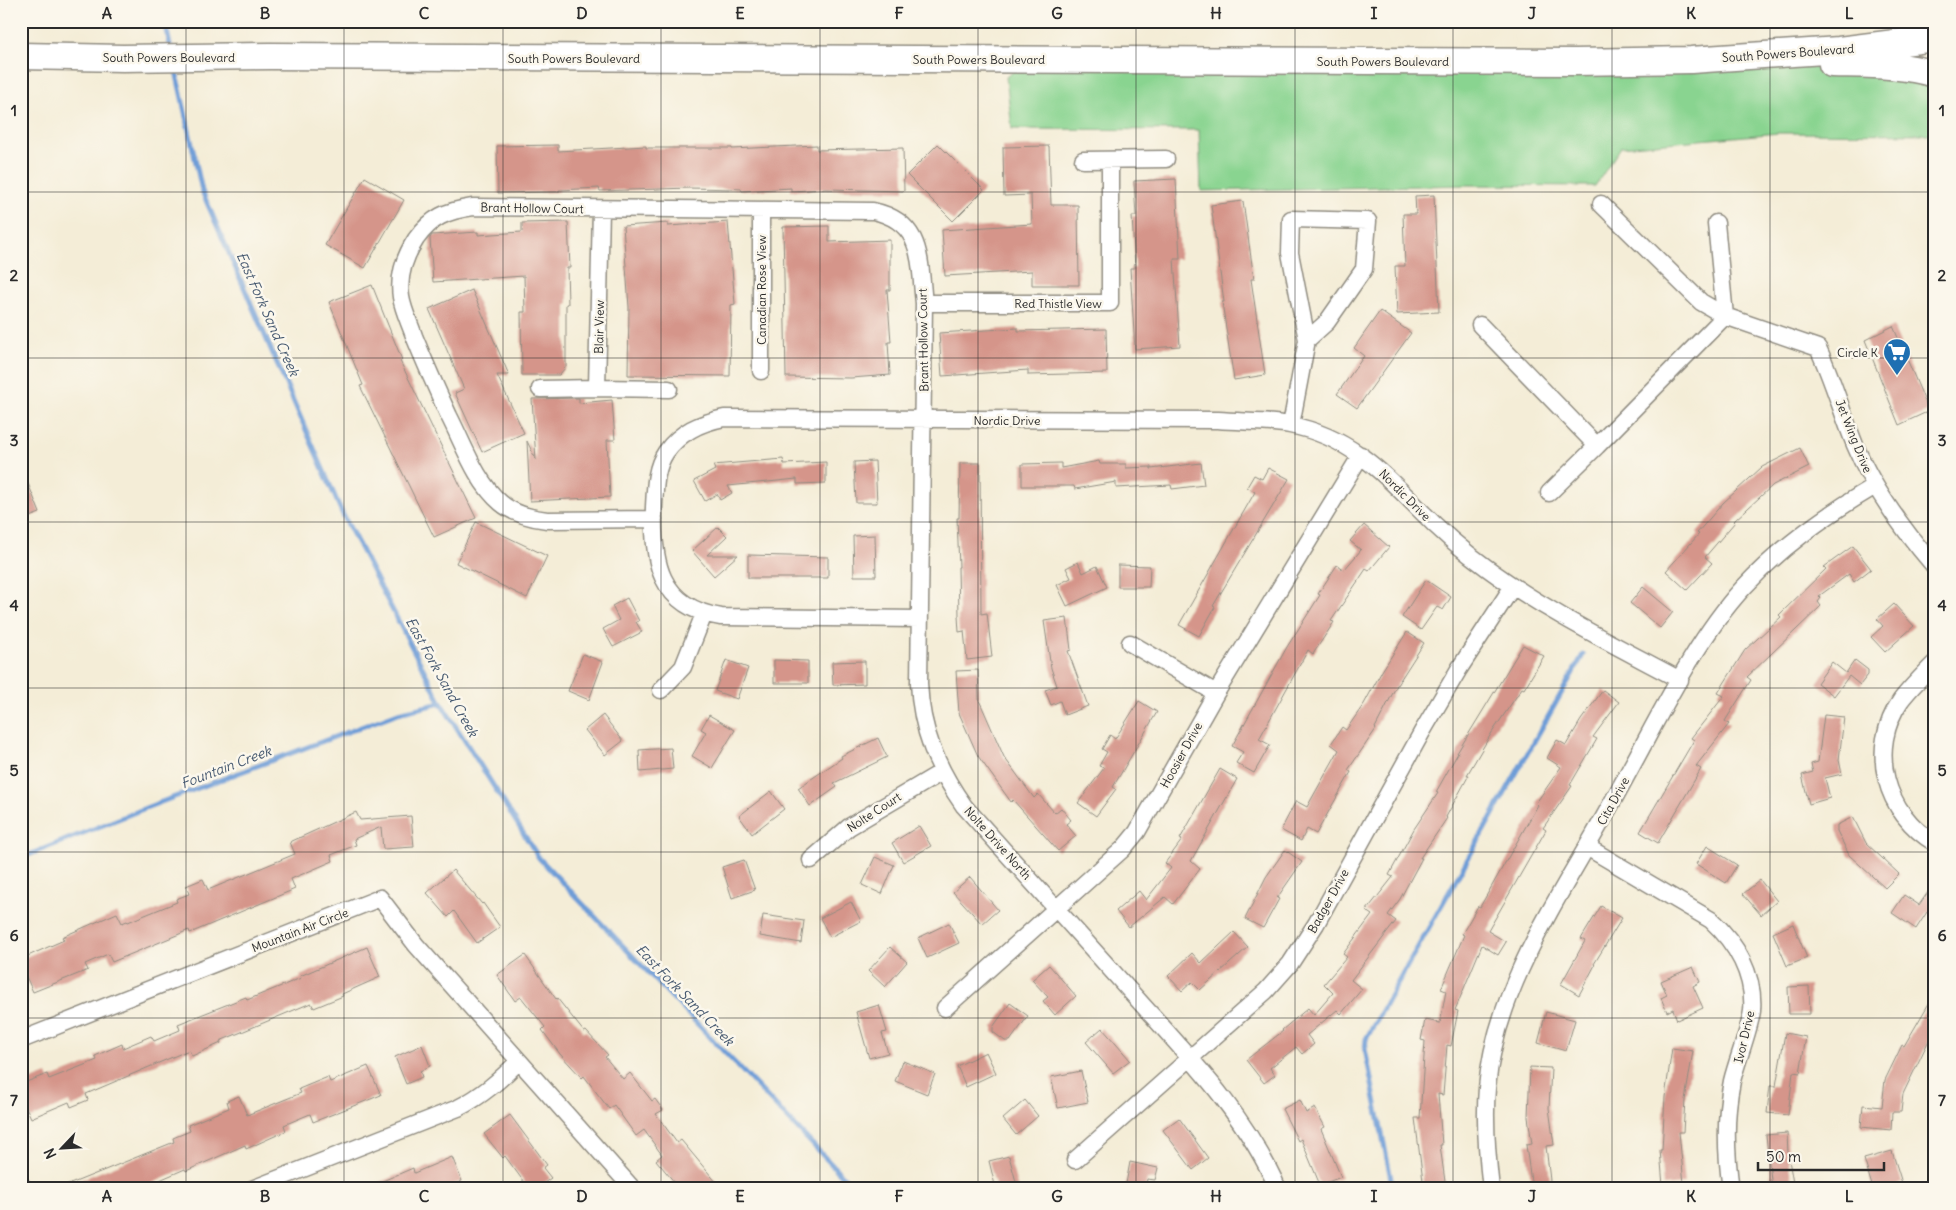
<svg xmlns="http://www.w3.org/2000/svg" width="1956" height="1210" viewBox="0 0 1956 1210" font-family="Delius,sans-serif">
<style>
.green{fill:#89d490;stroke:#5a805e}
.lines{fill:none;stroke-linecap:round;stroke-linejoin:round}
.stream{stroke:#6e9dd7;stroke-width:5}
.building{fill:#d5958a}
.minor-casing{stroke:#908c81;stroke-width:19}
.trunk-casing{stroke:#908c81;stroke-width:29}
.minor{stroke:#fff;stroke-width:16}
.trunk{stroke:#fff;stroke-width:26}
.grid{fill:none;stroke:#2b2b2b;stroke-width:1;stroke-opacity:0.55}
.labels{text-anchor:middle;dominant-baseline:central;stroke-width:5;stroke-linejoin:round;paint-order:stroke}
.street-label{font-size:12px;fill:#2b2b2b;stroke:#fbf7ec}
.poi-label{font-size:12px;fill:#2b2b2b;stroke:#fbf7ec;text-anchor:end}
.water-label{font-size:14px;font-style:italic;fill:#465970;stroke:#fbf7ec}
.neatline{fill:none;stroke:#2b2b2b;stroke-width:2}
.grid-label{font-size:16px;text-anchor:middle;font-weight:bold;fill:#2b2b2b}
</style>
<rect width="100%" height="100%" fill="#fbf7ec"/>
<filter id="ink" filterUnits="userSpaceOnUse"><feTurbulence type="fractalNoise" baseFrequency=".02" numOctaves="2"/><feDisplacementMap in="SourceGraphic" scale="10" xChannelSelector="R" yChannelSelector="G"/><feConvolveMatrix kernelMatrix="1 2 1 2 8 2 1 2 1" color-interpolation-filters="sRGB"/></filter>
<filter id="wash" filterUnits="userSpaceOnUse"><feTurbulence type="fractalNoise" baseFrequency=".0096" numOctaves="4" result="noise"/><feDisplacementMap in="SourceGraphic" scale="20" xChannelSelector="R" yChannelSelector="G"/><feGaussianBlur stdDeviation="1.12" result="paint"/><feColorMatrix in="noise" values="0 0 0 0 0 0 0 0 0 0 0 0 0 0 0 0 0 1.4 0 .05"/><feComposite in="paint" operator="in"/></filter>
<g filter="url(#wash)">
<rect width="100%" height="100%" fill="#f4edd7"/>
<!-- green -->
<path class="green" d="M1029,60H1691L1903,68L1935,74V134L1779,133L1621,147L1595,186L1466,185L1201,191L1199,130L1012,129L1006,77Z"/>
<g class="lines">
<!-- stream -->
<path class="stream" d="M165,21L171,50
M175,66L202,191L343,515L441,703L539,858L855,1189
M21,858L148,807L398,713L441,703
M1393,1189L1365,1049L1366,1039L1583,655"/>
</g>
<g id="blocks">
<!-- building -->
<path class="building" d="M938,144L984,190L953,221L907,175Z
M558,145V151L646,146V148H732V149L817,145V150L903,148L904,191L826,189L791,191V188L742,191L741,189L689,188L600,191L599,188L559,190V192L498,193L497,146Z
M1049,146L1051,205H1078L1079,285H1032V271L945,276L942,230L1032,224L1031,195L1004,196L1003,147Z
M365,177L404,200L365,268L325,245Z
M1176,179L1180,259H1174L1180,346L1135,349L1130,268H1135L1132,216H1136L1134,181Z
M1434,195L1439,312L1397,314L1395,266H1405L1403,214H1416L1415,196Z
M1243,201L1254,279H1251L1265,375L1234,380L1222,302H1224L1211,205Z
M568,222L570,268H567L568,304H566V367L559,375H522L521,312H525L524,276L433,282L430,238L432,235L478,232V235L522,232V223Z
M728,222L735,304L731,305L730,376L628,375L629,307L623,226L668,223V226Z
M829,226V242L890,240V290H887L891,342H888L890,375L851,378L786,377L783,227Z
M372,285L402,360L400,361L476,518L434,537L360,386L363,385L329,302Z
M472,290L509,375H497L524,433L482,452L455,393L464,389L429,309Z
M1380,311L1411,333L1357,408L1337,394L1364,356L1354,348Z
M1893,326L1929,411L1899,425L1865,340Z
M1018,328V331L1106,329L1107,373L1028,375V370L942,376L939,333Z
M579,398V403L612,400L615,440H607L610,497L530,501L527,441L536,460L532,399Z
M1800,448L1809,467L1773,485L1734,521L1735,522L1705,557L1712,563L1687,590L1666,571L1699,534L1697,533L1723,503L1762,467Z
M783,459L784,464L826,462V483L797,484V479L728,486L732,493L720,500L717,494L705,501L694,481L715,470L713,465Z
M875,461L877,503H856L854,462Z
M1099,461L1100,464H1126V468L1151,467V469L1201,463L1204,485L1172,489L1171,485L1116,488V482L1075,489L1074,486H1022V464L1061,463V468Z
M960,463H980L981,614L987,613L992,657L967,660L964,631L959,632L958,616H959L958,567H959L957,518H959Z
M21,466L40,513L21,520Z
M1268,468L1289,479L1213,606L1215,607L1199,636L1179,625L1255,492L1247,487L1254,475L1262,479Z
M476,522L547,556L527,598L456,563Z
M1364,525L1389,547L1369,571L1366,569L1331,621L1334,622L1313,654L1308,650L1259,739L1270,745L1254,773L1236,763L1243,752L1232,746L1287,647L1320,595L1318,594L1337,565L1344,570L1361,550L1350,541Z
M718,527L727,536L707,555H738L714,576L692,551Z
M875,535L876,576H854L853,536Z
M1853,546L1871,569L1854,582L1849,574L1819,596L1821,598L1818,602L1821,606L1747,677L1751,680L1725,721L1729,724L1696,766L1701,769L1658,843L1640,832L1694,740L1691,738L1724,696L1718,693L1745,650L1781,617L1779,615L1826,569L1824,567Z
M748,555L828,557V578H748Z
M1078,562L1083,573L1097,566L1107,587L1067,606L1057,585L1071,578L1066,568Z
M1118,565L1150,566L1149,587H1118Z
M1426,580L1451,597L1443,610L1437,607L1421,630L1402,617Z
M1643,587L1673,612L1660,628L1630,603Z
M627,598L639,621L636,622L642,632L613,647L603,629L619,620L612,606Z
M1894,604L1914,626L1885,652L1871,637L1883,626L1877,619Z
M1067,618L1071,650L1068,651L1088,706L1065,715L1060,701L1051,705L1045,690L1057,686L1051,668L1044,621Z
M1407,632L1424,643L1397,685L1375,728L1376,729L1348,770L1351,772L1316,834L1307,829L1301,841L1281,830L1296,801L1307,807L1339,750L1331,744L1342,727L1346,730L1364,704L1382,671Z
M1523,645L1544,656L1524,689L1522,688L1491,734L1467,775H1469L1446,817L1447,818L1420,858H1422L1400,899L1388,915L1396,921L1351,980L1362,989L1341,1014L1337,1010L1307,1035L1314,1044L1302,1054L1296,1047L1270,1068L1275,1075L1264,1083L1246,1060L1283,1031L1282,1030L1308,1008L1314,1015L1333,993L1324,984L1347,957L1343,954L1372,915L1366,911L1393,877L1389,875L1414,829L1438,793L1436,792L1458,753H1457Z
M583,654L603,662L589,700L568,691Z
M726,660L748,668L737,699L715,691Z
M774,660L808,661V683H774Z
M1855,660L1868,670V675L1860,685L1849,676L1834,696L1817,683L1832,662L1846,673Z
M865,661V684L833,685L832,662Z
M978,670L979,700L1004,757L1034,798L1038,794L1055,813L1061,808L1071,820L1066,824L1076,836L1058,851L1013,800L1011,802L978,756L959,713L956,671Z
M1603,690L1619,702L1593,737L1597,739L1570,785L1572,786L1543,828L1546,830L1488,931L1506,942L1498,955L1482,945L1455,1010L1458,1011L1451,1046L1447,1045L1443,1095L1438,1094L1442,1145H1440L1446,1189H1424L1415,1118H1420L1425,1041L1421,1040L1425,1020L1440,1023L1446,991L1441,989L1464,935L1462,934L1478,906L1480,907L1538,805L1536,803L1561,767L1547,758L1557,740L1566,745L1581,720Z
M1139,701L1157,712L1113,787L1116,789L1096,816L1078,803L1104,768L1099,766L1107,752L1102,749L1110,735L1115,739Z
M603,715L623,741L605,755L585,730Z
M709,715L735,730L712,768L692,756L706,732L701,729Z
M1824,715L1844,717L1839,760L1842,774L1825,778L1830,798L1809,804L1802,775L1813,772L1811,764L1818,762Z
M878,738L887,757L834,783L837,787L810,806L798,788L842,758L841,756Z
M671,748L673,769L640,772L639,750Z
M1220,769L1237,779L1191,861L1200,869L1173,904L1165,897L1129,927L1116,911L1139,891L1146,900L1171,868L1165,863L1182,840L1180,839Z
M771,791L784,809L752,834L739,816Z
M356,812L360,820L411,816L414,847L383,849L381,827L354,839L356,845L331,855L333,861L291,879L295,889L190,933L189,930L112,962L108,954L85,964L88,970L33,992L21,965V959L64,940L62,937L117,913L122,923L127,921L128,922L177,902L176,899L189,894L186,886L203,879L208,890L295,854L290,842Z
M1853,817L1866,843L1899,874L1885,888L1849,855L1837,831V825Z
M919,826L931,846L903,862L892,843Z
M1707,846L1737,865L1726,883L1696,864Z
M1285,850L1302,862L1277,898L1279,899L1263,928L1245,919L1266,877Z
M875,857L894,865L882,894L862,885Z
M744,860L755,890L732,898L722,867Z
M453,870L482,904L483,903L500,927L477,943L454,911L448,917L427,893Z
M970,877L998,910L982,924L953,892Z
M1760,880L1777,901L1761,915L1743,894Z
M1935,882V917L1927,912L1916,929L1892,913L1904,895L1919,905Z
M851,902L861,921L830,937L820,918Z
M1601,906L1622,918L1594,964L1595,965L1579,995L1561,984L1585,941L1581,939Z
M763,915L804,921L801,943L760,936Z
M949,923L959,943L927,958L918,938Z
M1793,924L1807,958L1787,966L1773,933Z
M1234,932L1248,947L1200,990L1192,982L1182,991L1168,976L1192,953L1201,963Z
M367,947L380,977L342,994L343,996L314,1008L311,1003L220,1041L221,1043L192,1056L189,1050L86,1094L88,1100L71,1107L69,1102L31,1118L21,1096V1084L47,1074L49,1079L97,1060L95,1056L122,1044L123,1048L151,1036L154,1041L180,1030L178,1024L246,997L247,1000L301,978L300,976Z
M890,947L907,962L885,987L868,971Z
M525,955L556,999L557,998L584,1032L586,1031L608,1055L605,1057L623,1079L630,1073L652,1101L655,1099L663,1110L656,1114L677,1143L681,1140L722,1189H680L656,1160L662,1155L644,1130L636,1136L614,1105L609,1109L584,1076L582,1078L560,1054L542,1030L545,1027L521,997L515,1001L497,975Z
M1049,965L1076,996L1055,1015L1043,1001L1048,997L1032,980Z
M1693,967L1700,982L1693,986L1703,1008L1677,1020L1673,1009L1667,1012L1661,998L1667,995L1661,981Z
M1809,986L1810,1014H1789L1788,987Z
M1935,993V1034L1930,1041L1929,1040L1903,1094L1901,1112H1892L1891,1130L1861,1127L1863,1105L1882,1107L1885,1080L1902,1045L1904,1046Z
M1010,1003L1028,1016L1010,1041H1005L993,1032V1027Z
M879,1005L887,1032L882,1033L888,1053L869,1058L856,1012Z
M1546,1012L1575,1020L1566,1051L1538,1043Z
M1102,1028L1130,1060L1113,1073L1086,1042Z
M1785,1033L1806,1037L1800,1073L1793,1072L1788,1115L1767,1113L1770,1086H1776Z
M422,1045L430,1066L420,1071L422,1077L406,1084L395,1057Z
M1672,1048L1693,1051L1685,1100L1683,1132H1679L1684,1184L1663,1186L1660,1150H1662L1665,1097Z
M986,1052L996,1073L966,1087L957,1066Z
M903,1061L935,1074L927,1094L895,1081Z
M368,1066L381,1095L313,1122L310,1114L284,1125L286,1131L246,1149L245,1145L186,1171L185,1169L139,1189H58L174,1142L173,1138L190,1131L188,1125L229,1108L227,1101L239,1096L247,1115L301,1093L299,1089L328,1077L330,1082Z
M1530,1067L1551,1068L1549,1108L1554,1145L1546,1146L1551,1189H1532L1526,1145L1532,1144L1528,1117Z
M1081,1071L1088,1102L1058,1108L1051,1077Z
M1025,1100L1038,1116L1016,1135L1003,1119Z
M1300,1100L1306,1113L1315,1108L1325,1127L1321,1129L1341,1177L1320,1185L1301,1139L1298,1141L1282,1109Z
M510,1115L547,1165L543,1168L551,1178L536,1189H529L505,1156L503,1158L484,1134Z
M1179,1118L1208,1158L1193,1170L1163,1130Z
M1787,1133L1788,1154L1794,1189H1772L1766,1135Z
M1892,1151L1902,1183L1885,1189H1873L1864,1159Z
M1009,1156L1018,1189H996L989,1161Z
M452,1157L462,1181L443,1189H364L413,1168L414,1173Z
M1130,1162L1158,1168L1155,1180L1147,1179L1145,1189H1125Z"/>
</g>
</g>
<g filter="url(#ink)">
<use href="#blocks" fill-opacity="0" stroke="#908c81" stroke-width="1"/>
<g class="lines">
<!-- minor casing -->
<g class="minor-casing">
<path id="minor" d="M1083,160L1166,159
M1601,204L1701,302L1725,316L1818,348C1833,380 1842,413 1855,445C1873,489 1904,531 1935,567
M924,303H1110V160
M1480,325L1597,446L1725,316L1716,223
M761,371V210
M597,388L669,389
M540,389L597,388L601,209
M1291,425L1307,340L1290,253L1291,219L1368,221L1364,269L1327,322L1307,340
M1549,493L1597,446
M654,519L547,520C530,518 514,514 501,503C476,482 464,445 449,416C437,390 425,363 414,336C410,324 403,310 401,297C398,277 405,256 416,239C432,217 446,211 473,207L873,211C924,222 919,261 924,303L919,683C921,730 937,768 964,806C1022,871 1081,936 1139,1001C1191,1059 1247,1117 1278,1189
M920,619L721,617C659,607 652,561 654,507C655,489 655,468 666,452C680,432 700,423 724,418L1218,420C1242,422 1267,421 1290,425C1347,436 1379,469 1418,508C1439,530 1462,550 1487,568C1547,612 1615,645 1680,680
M1130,643L1216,693
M1935,663C1923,675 1911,687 1901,700C1867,749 1885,814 1935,843
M661,690L683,667L704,614
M1587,847L1711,920C1736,943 1755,975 1752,1011C1749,1032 1737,1060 1732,1081C1725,1115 1726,1155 1731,1189
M811,860L849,827L942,772
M945,1008L1123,849L1137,832L1216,693L1361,455
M21,1040L380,898L416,945L633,1189
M1075,1160L1266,991L1290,964L1316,924L1422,732L1459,669L1513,586
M21,1184L23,1189
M252,1189L458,1108C482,1096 500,1080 519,1061
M1491,1189C1487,1155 1484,1122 1487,1088C1494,1003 1543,922 1585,850C1600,825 1614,799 1628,773C1661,713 1697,638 1743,588C1782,546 1826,515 1875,486"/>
</g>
<!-- trunk casing -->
<g class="trunk-casing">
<path id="trunk" d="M21,56L123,58L270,56L1575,62L1691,60L1839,50L1935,38
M1832,64C1866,65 1902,64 1935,74"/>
</g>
<!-- minor -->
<use href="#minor" class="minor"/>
<!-- trunk -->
<use href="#trunk" class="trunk"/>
</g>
</g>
<!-- grid -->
<path class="grid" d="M186,21V1189M344,21V1189M503,21V1189M661,21V1189M820,21V1189M978,21V1189M1136,21V1189M1295,21V1189M1453,21V1189M1612,21V1189M1770,21V1189M21,192H1935M21,358H1935M21,522H1935M21,688H1935M21,852H1935M21,1018H1935"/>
<!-- icons -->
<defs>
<g id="supermarket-pin" transform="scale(1.4375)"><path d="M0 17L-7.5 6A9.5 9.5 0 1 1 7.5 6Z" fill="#1f6fb2" stroke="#fbf7ec"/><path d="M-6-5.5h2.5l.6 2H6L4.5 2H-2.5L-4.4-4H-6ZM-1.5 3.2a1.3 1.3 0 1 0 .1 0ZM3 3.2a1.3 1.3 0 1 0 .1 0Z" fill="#fff"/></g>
</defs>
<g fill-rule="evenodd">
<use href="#supermarket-pin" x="1897" y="352"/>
</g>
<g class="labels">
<!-- street labels -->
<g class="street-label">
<text transform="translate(1788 53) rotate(-4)">South Powers Boulevard</text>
<text x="169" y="57">South Powers Boulevard</text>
<text x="574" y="58">South Powers Boulevard</text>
<text x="979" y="59">South Powers Boulevard</text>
<text x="1383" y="61">South Powers Boulevard</text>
<text transform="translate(532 208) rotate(1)">Brant Hollow Court</text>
<text transform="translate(761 290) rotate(-90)">Canadian Rose View</text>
<text x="1058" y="303">Red Thistle View</text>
<text transform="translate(599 327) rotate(-89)">Blair View</text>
<text transform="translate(923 340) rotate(-91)">Brant Hollow Court</text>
<text x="1007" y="420">Nordic Drive</text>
<text transform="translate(1854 436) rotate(68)">Jet Wing Drive</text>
<text transform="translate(1405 495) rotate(45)">Nordic Drive</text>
<text transform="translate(1181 755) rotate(-61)">Hoosier Drive</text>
<text transform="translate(1613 801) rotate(-61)">Cita Drive</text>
<text transform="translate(874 812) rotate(-33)">Nolte Court</text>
<text transform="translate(998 843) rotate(48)">Nolte Drive North</text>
<text transform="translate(1328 901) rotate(-61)">Badger Drive</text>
<text transform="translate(300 930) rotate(-21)">Mountain Air Circle</text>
<text transform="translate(1744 1037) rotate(-77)">Ivor Drive</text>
</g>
<!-- poi labels -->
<g class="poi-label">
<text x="1878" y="352">Circle K</text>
</g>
<!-- water labels -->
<g class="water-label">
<text transform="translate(268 314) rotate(66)">East Fork Sand Creek</text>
<text transform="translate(442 677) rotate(61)">East Fork Sand Creek</text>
<text transform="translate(226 767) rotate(-21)">Fountain Creek</text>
<text transform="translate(685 995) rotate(46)">East Fork Sand Creek</text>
</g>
</g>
<!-- margin -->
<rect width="1956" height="1210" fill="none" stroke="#fbf7ec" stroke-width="55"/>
<!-- north arrow -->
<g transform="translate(62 1148) rotate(245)" stroke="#fbf7ec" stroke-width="4" paint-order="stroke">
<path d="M0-4L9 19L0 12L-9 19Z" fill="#2b2b2b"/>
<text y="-8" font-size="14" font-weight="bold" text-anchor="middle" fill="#2b2b2b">N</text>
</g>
<!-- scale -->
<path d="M1758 1162v8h126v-8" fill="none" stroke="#2b2b2b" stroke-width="2.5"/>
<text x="1766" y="1162" font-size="15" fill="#2b2b2b" stroke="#fbf7ec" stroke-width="4" paint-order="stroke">50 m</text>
<rect x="28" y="28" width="1900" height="1154" class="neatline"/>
<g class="grid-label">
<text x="107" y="19">A</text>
<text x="265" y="19">B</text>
<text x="424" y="19">C</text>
<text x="582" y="19">D</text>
<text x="740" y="19">E</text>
<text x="899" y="19">F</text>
<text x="1057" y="19">G</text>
<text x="1216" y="19">H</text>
<text x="1374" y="19">I</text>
<text x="1532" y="19">J</text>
<text x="1691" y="19">K</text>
<text x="1849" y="19">L</text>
<text x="14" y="116">1</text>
<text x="1942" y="116">1</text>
<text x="14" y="281">2</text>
<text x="1942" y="281">2</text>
<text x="14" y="446">3</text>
<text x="1942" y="446">3</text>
<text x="14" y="611">4</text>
<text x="1942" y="611">4</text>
<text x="14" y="776">5</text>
<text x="1942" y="776">5</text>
<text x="14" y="941">6</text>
<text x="1942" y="941">6</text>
<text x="14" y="1106">7</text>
<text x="1942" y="1106">7</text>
<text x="107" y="1202">A</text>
<text x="265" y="1202">B</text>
<text x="424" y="1202">C</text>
<text x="582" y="1202">D</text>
<text x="740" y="1202">E</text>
<text x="899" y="1202">F</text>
<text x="1057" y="1202">G</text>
<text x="1216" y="1202">H</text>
<text x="1374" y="1202">I</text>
<text x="1532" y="1202">J</text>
<text x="1691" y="1202">K</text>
<text x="1849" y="1202">L</text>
</g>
</svg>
